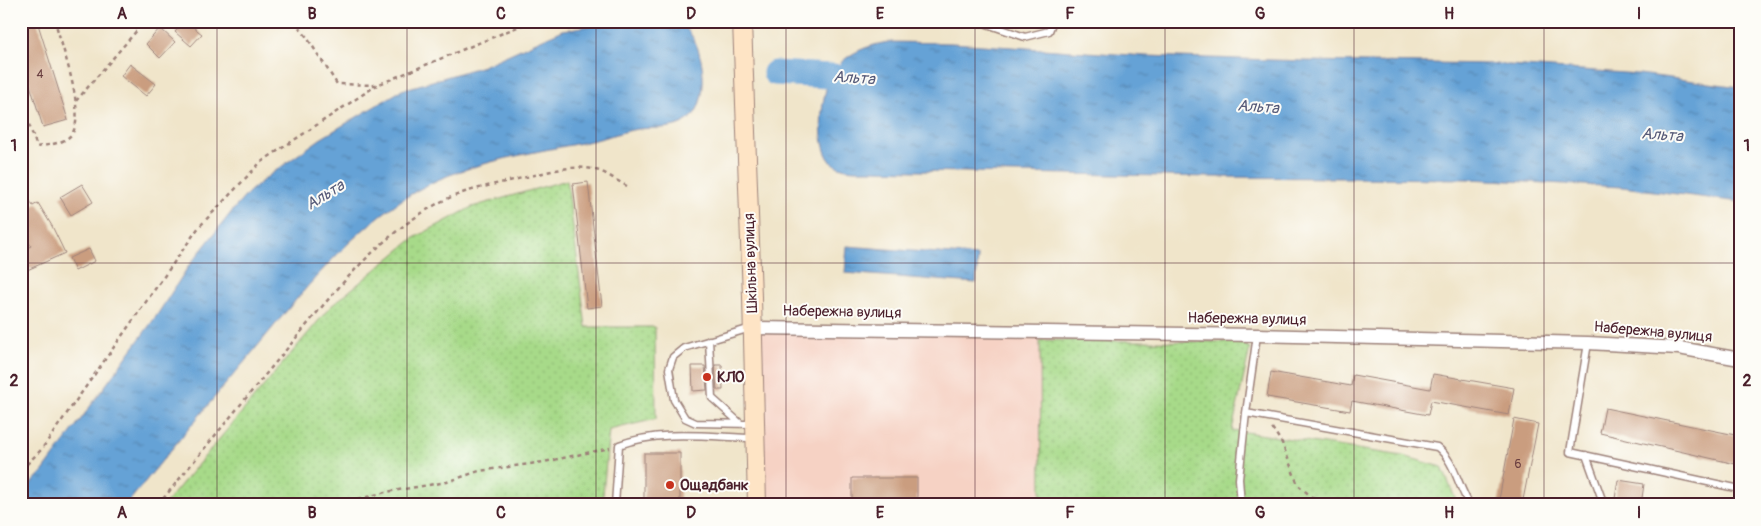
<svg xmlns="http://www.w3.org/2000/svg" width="1761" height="526" viewBox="0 0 1761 526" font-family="Pangolin,sans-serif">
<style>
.built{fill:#f6d2c4}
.grass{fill:url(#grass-dots);stroke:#787c5a}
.water{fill:url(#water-ripples);stroke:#586080}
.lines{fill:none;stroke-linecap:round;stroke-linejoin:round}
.river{stroke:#65a2d6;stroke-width:25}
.building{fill:#ca9d7f}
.lane-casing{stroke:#9d827a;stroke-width:9}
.street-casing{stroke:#9d827a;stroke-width:15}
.secondary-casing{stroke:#9d827a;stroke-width:20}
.path{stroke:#9d827a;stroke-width:2.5;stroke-dasharray:4 4;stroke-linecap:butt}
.lane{stroke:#fff;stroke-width:6}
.street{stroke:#fff;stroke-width:12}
.secondary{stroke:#fee4c5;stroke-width:18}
.grid{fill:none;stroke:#4a1f2b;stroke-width:1;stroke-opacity:0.55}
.poi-dot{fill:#c8321e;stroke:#fdfcf7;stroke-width:2}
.labels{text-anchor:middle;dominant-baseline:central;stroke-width:4;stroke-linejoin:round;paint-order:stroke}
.number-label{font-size:12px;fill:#6a3e40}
.street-label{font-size:15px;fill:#4a1f2b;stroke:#fdfcf7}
.poi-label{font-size:15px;font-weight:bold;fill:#4a1f2b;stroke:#fdfcf7;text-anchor:start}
.water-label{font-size:16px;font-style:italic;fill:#565a78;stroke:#fdfcf7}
.neatline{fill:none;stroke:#4a1f2b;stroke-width:2}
.grid-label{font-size:16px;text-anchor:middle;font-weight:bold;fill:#4a1f2b}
</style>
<defs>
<pattern id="grass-dots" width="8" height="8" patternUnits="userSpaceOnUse" patternTransform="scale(1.25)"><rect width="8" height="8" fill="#a7da89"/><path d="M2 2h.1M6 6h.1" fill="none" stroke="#91bb76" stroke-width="1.8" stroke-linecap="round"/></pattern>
<pattern id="water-ripples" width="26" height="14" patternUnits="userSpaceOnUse" patternTransform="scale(1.25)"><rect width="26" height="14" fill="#65a2d6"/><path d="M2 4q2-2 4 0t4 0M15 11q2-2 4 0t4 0" fill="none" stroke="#5583ae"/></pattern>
</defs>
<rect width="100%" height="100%" fill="#fdfcf7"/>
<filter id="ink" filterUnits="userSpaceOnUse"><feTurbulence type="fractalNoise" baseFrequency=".02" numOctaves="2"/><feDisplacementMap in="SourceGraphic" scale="10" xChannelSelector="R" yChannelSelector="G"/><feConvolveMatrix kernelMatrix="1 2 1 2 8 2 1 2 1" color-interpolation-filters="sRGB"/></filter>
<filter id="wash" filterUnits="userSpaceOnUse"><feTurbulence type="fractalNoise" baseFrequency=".0096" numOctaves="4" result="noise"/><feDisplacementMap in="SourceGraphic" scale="20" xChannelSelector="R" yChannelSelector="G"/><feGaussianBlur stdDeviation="1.12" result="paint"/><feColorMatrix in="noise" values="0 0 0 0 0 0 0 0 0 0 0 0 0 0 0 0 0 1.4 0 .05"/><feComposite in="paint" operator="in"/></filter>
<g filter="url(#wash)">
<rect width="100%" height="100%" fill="#f0e5ca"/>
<!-- built -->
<path class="built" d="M753,328L1040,331L1041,505H757Z"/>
<!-- grass -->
<path class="grass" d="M567,180L586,327H655L656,419L609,430L602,505H164L330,307L414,238L472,207Z
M1040,340L1240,342L1250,348L1232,430L1403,456L1442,467L1458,505H1041Z"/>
<!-- water -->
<path class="water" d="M621,21H673C705,28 714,103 688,120C671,132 651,126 632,130C618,133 605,138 591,141C547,150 501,157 458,172C369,202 303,292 246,360C205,408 166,456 126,505H21V494L43,471L157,315L188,267L233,210L249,192L267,177L320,139L402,90L483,66L563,30Z
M889,42L952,43L1146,56L1304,61L1495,64L1639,74L1740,87V202L1622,187L1470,179L1212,177L869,170C858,170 845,171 835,165C813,151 821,86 835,69C849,52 869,45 889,42Z
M847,246L978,256L976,283L845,273Z"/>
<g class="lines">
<!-- river -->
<path class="river" d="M775,73L865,78"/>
</g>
<g id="blocks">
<!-- building -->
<path class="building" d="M21,21H37L68,120L43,127L21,56Z
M185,21L202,34L191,46L175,32Z
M160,28L175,42L160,58L146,44Z
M130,64L156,84L146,96L121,76Z
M588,182L602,306L587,308L573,184Z
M82,184L93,202L71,215L60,197Z
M21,187L33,206L38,203L52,226L65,253L25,271L21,264V251L31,246L21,230Z
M89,249L95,261L75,271L69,258Z
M715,365H722L723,390H717Z
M692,366H705L707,390L693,391Z
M1271,372L1351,386L1353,375L1430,389L1433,374L1514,388L1509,415L1431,401L1428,415L1352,401L1350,411L1267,397Z
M1605,408L1740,436V465L1600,433Z
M1514,419L1538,424L1522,505H1498Z
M644,453H680V505H644Z
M852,478H917V505H852Z
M1618,480L1644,484L1641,505H1614Z"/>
</g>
</g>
<g filter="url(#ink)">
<use href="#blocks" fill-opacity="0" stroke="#9d827a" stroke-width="1"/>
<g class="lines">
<!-- lane casing -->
<g class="lane-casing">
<path id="lane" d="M868,21L984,23L1025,37L1049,31L1053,21
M744,23L765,21
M751,328L684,348L673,357L669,369L674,400L685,418L696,423L754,424
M1257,335L1246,413L1437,447C1455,461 1458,487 1470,505
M709,340L712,398L741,424
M1588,343L1570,452L1740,489
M1586,455L1604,505
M615,505L619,445C661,429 711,437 755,438
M1241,505L1239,479L1246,413"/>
</g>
<!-- street casing -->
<g class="street-casing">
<path id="street" d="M753,328L1257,335L1588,343L1679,348L1740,359"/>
</g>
<!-- secondary casing -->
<g class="secondary-casing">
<path id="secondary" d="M742,21L752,297L757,505"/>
</g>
<!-- path -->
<path class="path" d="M294,21L306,36L337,84L377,85L532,21
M76,101L145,21
M21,102L37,147C47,145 62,144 70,136C89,118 61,45 55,21
M1272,428L1282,443L1298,485L1321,505
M21,470L41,450L199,227L261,162L377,85
M158,505C199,455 240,405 281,356C327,301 372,241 435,205C461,190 493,185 522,178C545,173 573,163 596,170C607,173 617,181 627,186
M335,505L386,492L447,482L479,471L544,462L610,448"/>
<!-- lane -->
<use href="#lane" class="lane"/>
<!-- street -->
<use href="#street" class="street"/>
<!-- secondary -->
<use href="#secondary" class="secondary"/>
</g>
</g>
<!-- grid -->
<path class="grid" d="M217,21V505M407,21V505M596,21V505M786,21V505M975,21V505M1165,21V505M1354,21V505M1544,21V505M21,263H1740"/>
<!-- markers -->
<g class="poi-dot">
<circle cx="707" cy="377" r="5"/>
<circle cx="670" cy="485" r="5"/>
</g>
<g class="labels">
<!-- number labels -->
<g class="number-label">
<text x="40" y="74">4</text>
<text x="1518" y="464">6</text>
</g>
<!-- street labels -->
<g class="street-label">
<text transform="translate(751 263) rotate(-92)">Шкільна вулиця</text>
<text transform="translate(842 312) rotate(1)">Набережна вулиця</text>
<text transform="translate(1247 319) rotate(1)">Набережна вулиця</text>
<text transform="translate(1653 332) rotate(5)">Набережна вулиця</text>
</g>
<!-- poi labels -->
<g class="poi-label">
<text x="717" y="377">КЛО</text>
<text x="680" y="485">Ощадбанк</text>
</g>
<!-- water labels -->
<g class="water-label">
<text transform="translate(854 78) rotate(4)">Альта</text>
<text transform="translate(1258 107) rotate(4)">Альта</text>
<text transform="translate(1662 135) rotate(4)">Альта</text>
<text transform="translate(325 195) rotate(-32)">Альта</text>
</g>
</g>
<!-- margin -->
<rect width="1761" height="526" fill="none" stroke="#fdfcf7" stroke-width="55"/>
<rect x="28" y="28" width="1706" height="470" class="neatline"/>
<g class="grid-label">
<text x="122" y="19">A</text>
<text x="312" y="19">B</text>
<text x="501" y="19">C</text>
<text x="691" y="19">D</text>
<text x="880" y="19">E</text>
<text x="1070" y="19">F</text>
<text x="1260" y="19">G</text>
<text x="1449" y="19">H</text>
<text x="1639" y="19">I</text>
<text x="14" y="151">1</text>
<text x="1747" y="151">1</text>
<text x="14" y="386">2</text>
<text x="1747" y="386">2</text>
<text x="122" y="518">A</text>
<text x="312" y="518">B</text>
<text x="501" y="518">C</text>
<text x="691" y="518">D</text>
<text x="880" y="518">E</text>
<text x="1070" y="518">F</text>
<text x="1260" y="518">G</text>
<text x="1449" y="518">H</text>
<text x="1639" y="518">I</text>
</g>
</svg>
